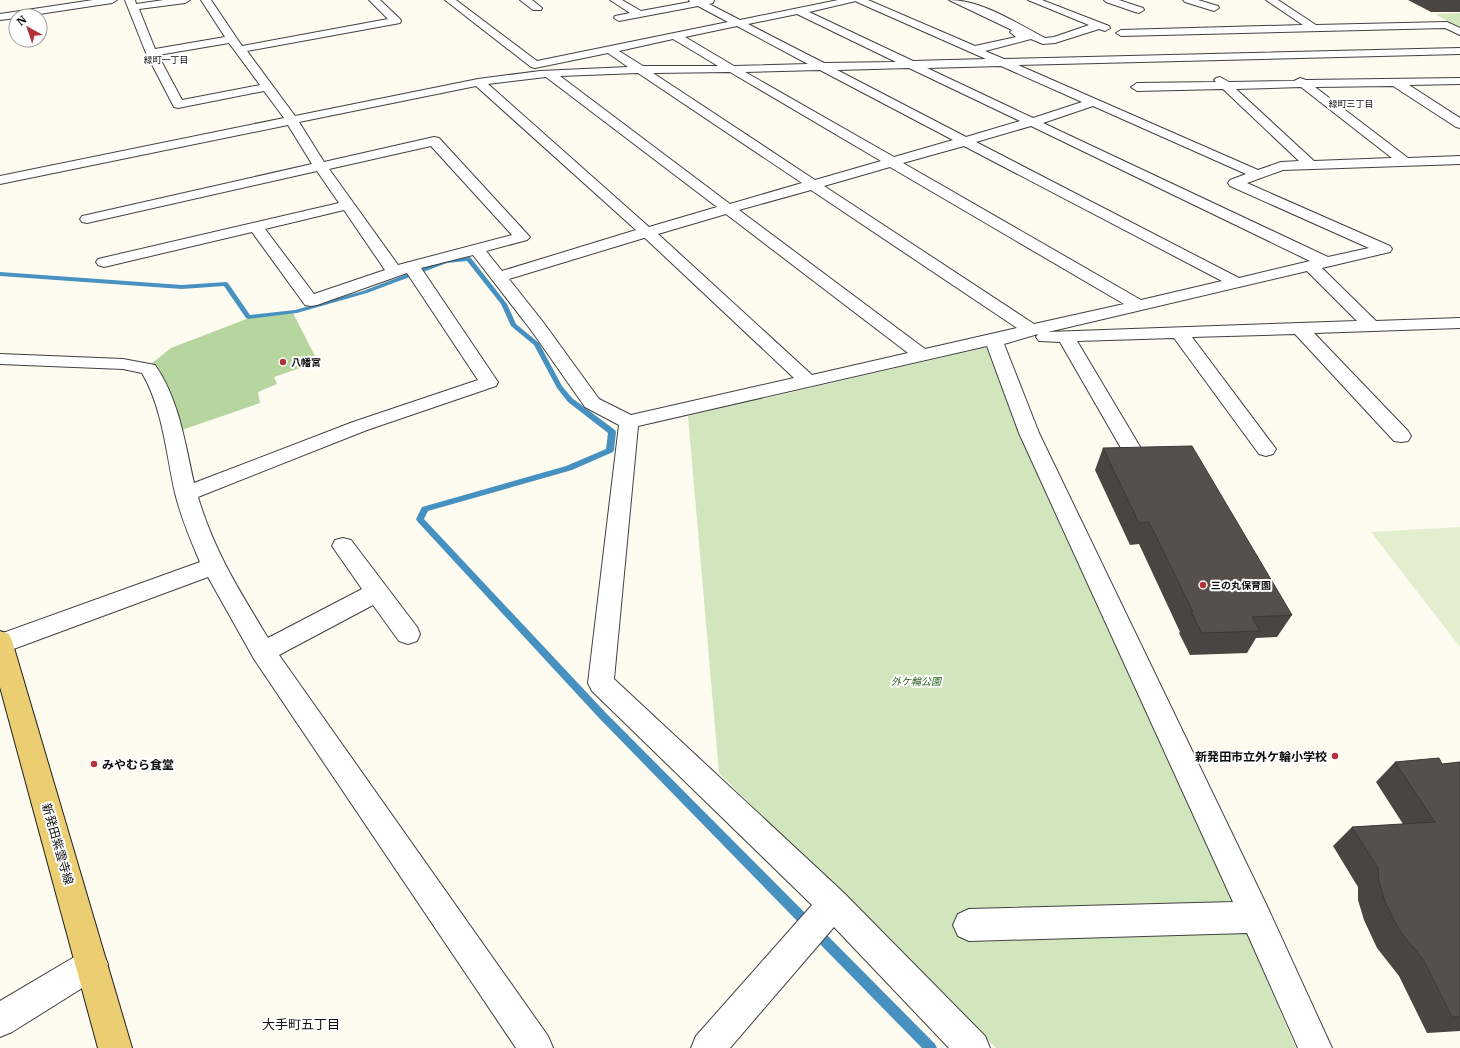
<svg xmlns="http://www.w3.org/2000/svg" width="1460" height="1048" viewBox="0 0 1460 1048" font-family="'IBM Plex Serif','Noto Sans JP',serif">
<style>
.green{fill:#d2e6bd}
.forest{fill:#b7d59e}
.pitch{fill:#e3eece}
.lines{fill:none;stroke-linecap:round;stroke-linejoin:round}
.stream{fill:#4791c1;fill-rule:evenodd}
.minor-casing{stroke:#414141;stroke-width:2}
.major-casing{stroke:#1f1f1f;stroke-width:2}
.minor{fill:#fff;fill-rule:evenodd}
.major{fill:#ecce72;fill-rule:evenodd}
.wall{fill:#4a4541}
.building{fill:#56504c;stroke:#3c3835}
.poi-dot{fill:#b23239;stroke:#fff;stroke-width:1.5}
.labels{text-anchor:middle;dominant-baseline:central;stroke-width:4;stroke-linejoin:round;paint-order:stroke}
.far-neighbourhood-label{font-size:9px;fill:#0e0e0e;stroke:#fff}
.poi-label{font-size:10px;font-weight:bold;fill:#0e0e0e;stroke:#fff;text-anchor:start}
.park-label{font-size:10px;font-style:italic;fill:#316124;stroke:#fff}
.near-poi-label{font-size:12px;font-weight:bold;fill:#0e0e0e;stroke:#fff;text-anchor:end}
.near-street-label{font-size:12px;fill:#0e0e0e;stroke:#fff}
.near-neighbourhood-label{font-size:13px;fill:#0e0e0e;stroke:#fff}
</style>
<rect width="100%" height="100%" fill="#fefbf1"/>
<!-- green -->
<path class="green" d="M1460,13V28L1435,14Z
M993,346L1296,1048H996L719,773L688,416Z"/>
<!-- forest -->
<path class="forest" d="M293,313L318,362L274,377L277,384L258,392L260,403L173,433L151,364L171,348L249,318Z"/>
<!-- pitch -->
<path class="pitch" d="M1460,527V647L1371,532Z"/>
<g class="lines">
<!-- stream -->
<path class="stream" d="M469,257L471,258L507,304L516,324L539,343L562,386L572,398L615,430L616,432L614,450L613,452L572,470L428,511L424,519L605,712L812,920L814,924L812,928L816,926L820,928L935,1044L937,1048H922L812,936L810,932L812,928L808,930L804,928L599,718L417,521L416,519L422,507L566,466L606,449L608,433L568,402L557,388L534,345L511,326L501,304L467,261L447,263L367,293L297,313L248,319L246,318L224,286L182,289L0,276V272L182,285L226,282L228,283L250,315L295,310L363,291L444,260Z"/>
<!-- minor casing -->
<g class="minor-casing">
<path id="minor" d="M93,0H117L112,3L26,16H16V18L0,20V14Z
M125,0H135L136,4L164,0H190L185,3L139,9L155,49L225,37L201,0H211L242,46L388,19L369,0H380L400,19L401,21L400,23L247,51L295,116L478,79L540,71L628,67L608,53L535,68L531,67L445,0H456L537,61L728,22L698,6L619,21L614,18L615,16L630,13L610,0H622L641,11L690,2L689,0H714L713,3L709,4L740,20L838,0H868L975,46L1016,37L1010,32L1012,30L949,0C982,0 1016,23 1045,38L1054,37L1089,25L1028,0H1042L1109,26L1110,28L1105,31L1099,29L1055,43L1043,44L1031,39L985,51L1004,59L1460,48V54L1018,65L1258,170L1281,162L1299,161L1223,89L1137,91L1131,87L1137,83L1216,82L1214,80L1216,78L1220,77L1229,82L1294,81L1300,78L1306,80L1460,78V84L1409,85L1460,118V128L1456,127L1393,86L1315,87L1408,158L1460,156V164L1283,170L1247,183L1390,246L1392,249L1390,252L1322,268L1376,321L1460,318V328L1314,333L1408,431L1411,436L1408,441L1401,442L1394,441L1295,334L1192,337L1276,449L1273,454L1266,456L1259,454L1174,338L1077,341L1145,455L1142,460L1135,462L1128,460L1125,455L1060,342L1039,341L1036,337L1038,334L1004,344L1039,433L1267,906L1332,1048H1298L1247,933L969,941L958,936L953,925L958,914L969,909L1233,902L1019,433L987,346L638,426L614,679L844,893L985,1036L990,1048H949L834,927L730,1048H691L696,1036L812,905L592,691L588,683L619,425L585,407L531,330L473,255L421,268L498,382L496,386L367,430L198,497C214,551 239,590 268,638L362,589L332,546L335,540L343,538L351,540L417,627L420,634L417,641L408,644L399,641L373,605L279,655L548,1036L553,1048H516L254,659L208,577L0,654V634L200,562C190,539 181,517 175,493C166,453 163,409 142,373L123,369L0,364V354L123,359L155,365C179,399 185,443 194,483L353,422L478,380L407,273L317,305L311,306L305,305L252,232L104,267L98,265L96,262L98,259L339,203L317,171L87,223L82,222L80,219L82,216L87,215L312,164L288,125L0,184V176L284,118L264,91L178,108L174,107L146,53ZM856,1L857,2L986,59L913,61L809,12ZM797,14L896,62L824,63L748,24ZM737,26L808,64L734,66L685,37ZM673,39L718,66H643L619,51ZM229,43L260,85L182,100L158,55ZM1001,66L1082,102L1033,118L927,68ZM909,68L1020,121L966,137L837,70ZM820,70L953,140L894,157L745,72ZM730,72L881,161L815,180L653,73ZM638,73L802,183L730,204L560,76ZM546,77L717,207L649,227L488,84ZM476,86L636,230L502,271L486,251L527,240L530,237L439,138L434,137L324,162L299,122ZM1301,87L1392,158L1314,161L1236,89ZM1093,106L1246,174L1230,180L1228,183L1230,186L1369,248L1328,257L1043,123ZM1031,126L1310,261L1239,278L976,142ZM431,146L512,235L398,265L329,169ZM964,146L1222,281L1141,300L903,163ZM890,167L1124,304L1034,324L824,186ZM811,190L1017,328L925,349L739,210ZM344,210L385,270L314,294L265,229ZM726,214L908,353L812,375L658,234ZM644,238H645L794,378L631,415L599,399L543,322L509,279ZM1307,271L1357,321L1048,332Z
M520,0H532L542,8L541,10H533Z
M1104,0H1119L1143,8L1144,10L1139,13L1135,12L1106,2Z
M1183,0H1198L1218,6L1219,8L1214,11L1185,2Z
M1266,0H1278L1316,25L1447,22L1460,28V35L1445,28L1121,36L1116,33L1121,30L1303,25Z
M92,948L103,953L108,964L103,975L12,1032L0,1037V1001L81,953Z"/>
</g>
<!-- major casing -->
<g class="major-casing">
<path id="major" d="M0,631L9,634L12,641L132,1048H98L0,687Z"/>
</g>
<!-- minor -->
<use href="#minor" class="minor"/>
<!-- major -->
<use href="#major" class="major"/>
</g>
<!-- wall -->
<path class="wall" d="M1408,0H1460V12H1431Z
M1103,448L1292,615L1277,637L1256,638L1247,653L1190,655L1179,633L1180,632L1139,544L1130,545L1095,470Z
M1395,762L1442,764L1460,762V1031L1427,1033L1399,976L1377,948L1364,920L1358,900V887L1333,846L1352,827L1403,824L1376,782Z"/>
<!-- building -->
<path class="building" d="M1192,446L1292,615L1252,617L1260,631L1202,633L1191,612H1193L1149,522L1139,523L1103,448Z
M1439,758L1442,764L1460,762V1017H1452L1423,959L1399,930L1385,902L1379,882L1378,868L1352,827L1435,822L1395,762Z"/>
<!-- markers -->
<g class="poi-dot">
<circle cx="283" cy="362" r="4"/>
<circle cx="1203" cy="585" r="4"/>
<circle cx="1335" cy="756" r="4"/>
<circle cx="94" cy="764" r="4"/>
</g>
<g class="labels">
<!-- far-neighbourhood labels -->
<g class="far-neighbourhood-label">
<text x="166" y="59">緑町一丁目</text>
<text x="1351" y="103">緑町三丁目</text>
</g>
<!-- poi labels -->
<g class="poi-label">
<text x="291" y="362">八幡宮</text>
<text x="1211" y="585">三の丸保育園</text>
</g>
<!-- park labels -->
<g class="park-label">
<text x="916" y="681">外ケ輪公園</text>
</g>
<!-- near-poi labels -->
<g class="near-poi-label">
<text x="1327" y="756">新発田市立外ケ輪小学校</text>
<text x="102" y="764" text-anchor="start">みやむら食堂</text>
</g>
<!-- near-street labels -->
<g class="near-street-label">
<text transform="translate(58 844) rotate(74)">新発田紫雲寺線</text>
</g>
<!-- near-neighbourhood labels -->
<g class="near-neighbourhood-label">
<text x="301" y="1024">大手町五丁目</text>
</g>
</g>
<!-- north arrow -->
<g transform="translate(28 28) rotate(320)"><circle r="19" fill="#ffffff" stroke="#9f9f9f"/>
<path d="M0-3L7 15L0 10L-7 15Z" fill="#b23239"/>
<text y="-6" font-size="11" font-weight="bold" text-anchor="middle" fill="#0e0e0e">N</text>
</g>
</svg>
